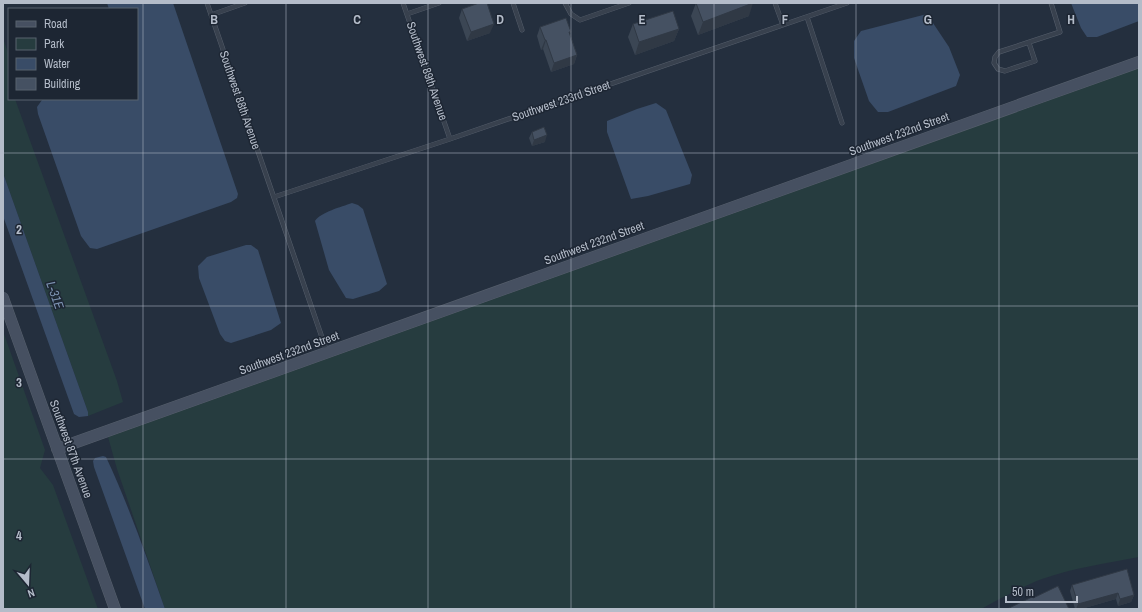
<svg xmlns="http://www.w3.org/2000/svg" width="1142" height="612" viewBox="0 0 1142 612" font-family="'Archivo Narrow',sans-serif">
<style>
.green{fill:#263c3f}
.water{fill:#394c67}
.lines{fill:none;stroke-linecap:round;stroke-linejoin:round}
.lane-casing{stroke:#565f6c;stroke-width:5}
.secondary-casing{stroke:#565f6c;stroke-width:12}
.lane{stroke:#38414e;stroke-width:4}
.secondary{stroke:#465061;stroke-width:11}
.wall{fill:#3b4654}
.shaded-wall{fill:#303945}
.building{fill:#455162;stroke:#303945}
.grid{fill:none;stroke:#b4bcc9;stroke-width:1;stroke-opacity:0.55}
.labels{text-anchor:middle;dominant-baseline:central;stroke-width:3;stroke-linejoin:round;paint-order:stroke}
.street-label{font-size:12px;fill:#b4bcc9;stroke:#1d2633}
.water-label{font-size:13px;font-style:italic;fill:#7c92b1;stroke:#1d2633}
.grid-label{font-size:13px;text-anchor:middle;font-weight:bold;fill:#b4bcc9;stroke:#1d2633;stroke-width:3;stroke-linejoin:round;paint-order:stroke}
</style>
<rect width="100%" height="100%" fill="#242f3e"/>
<!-- green -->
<path class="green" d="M3,38L9,56V99H15L117,381L123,402L88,416V412L3,173Z
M1139,68V557C1107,563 1073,568 1042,579C1021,587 1001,598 981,609H165L117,469L108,437Z
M3,331L45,450L40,468L53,485L98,609H3Z"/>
<!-- water -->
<path class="water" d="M107,3H173L238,194L237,198L231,202L97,249L90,248L81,236L38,114L37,107L42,100L44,99H137V9H109Z
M1071,3H1139V21L1097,37H1087L1081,28Z
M927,14L949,47L960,75L956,86L888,112H878L869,101L854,58V41L861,31Z
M656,103L666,110L692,175L690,184L648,196L631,199L607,132V121L637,109Z
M3,173L88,412V416L79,417L74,414L3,216Z
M352,203L358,205L363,209L387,284L379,291L353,299L346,298L329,270L315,221C321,212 341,207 352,203Z
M246,245H251L258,250L281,323L271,330L231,343L225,341L220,334L199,278L198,266L207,257Z
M103,456L106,457C129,506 147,558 165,609H145L94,467L93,461L95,458Z"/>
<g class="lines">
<!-- lane casing -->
<g class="lane-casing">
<path id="lane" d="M207,3L327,352
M403,3L450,139
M513,3L522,30
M565,3L571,14L580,20L629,3
M775,3L783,25
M407,14L439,3
M211,15L245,3
M807,17L842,123
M1029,43L1035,61L1005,71L998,69L994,63L995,57L999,52L1060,32L1051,3
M274,197L450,139L847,3"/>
</g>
<!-- secondary casing -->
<g class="secondary-casing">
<path id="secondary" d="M3,298L115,609
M57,449L1139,62"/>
</g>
<!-- lane -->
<use href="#lane" class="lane"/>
<!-- secondary -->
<use href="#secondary" class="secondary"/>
</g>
<!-- wall -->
<path class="wall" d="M696,3L749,16L698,35L691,16Z
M462,9L490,33L467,41L459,18Z
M633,24L679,29L674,41L635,55L628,37Z
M540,27L571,32L570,33L577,55L574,64L551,72L543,49L541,50L537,36Z
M532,132L545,142L532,146L529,138Z
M1072,585L1134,595L1131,602L1118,606L1116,599L1081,609H1075L1070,591Z"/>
<!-- shaded-wall -->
<path class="shaded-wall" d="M753,3L749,16L698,35L703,22Z
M494,24L490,33L467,41L471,32Z
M679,29L674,41L635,55L639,42Z
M545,40H546L543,49L541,50Z
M577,55L574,64L551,72L554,63Z
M547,135L545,142L532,146L534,140Z
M1118,593L1116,599L1081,609H1076L1078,604Z
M1134,595L1131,602L1118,606L1120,599Z"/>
<!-- building -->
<path class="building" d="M479,3H487L494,24L471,32L462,9Z
M696,3H753L703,22Z
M673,11L679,29L639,42L633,24Z
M566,18L571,32H569L577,55L554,63L546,40H545L540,27Z
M544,127L547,135L534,140L532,132Z
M1127,569L1134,595L1120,599L1118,593L1078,604L1072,585Z
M1058,586L1069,609H1007L1032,597L1033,598Z"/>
<!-- grid -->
<path class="grid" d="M143,3V609M286,3V609M428,3V609M571,3V609M714,3V609M856,3V609M999,3V609M3,153H1139M3,306H1139M3,459H1139"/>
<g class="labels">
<!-- street labels -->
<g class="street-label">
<text transform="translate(427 71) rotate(71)">Southwest 89th Avenue</text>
<text transform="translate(240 100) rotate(71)">Southwest 88th Avenue</text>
<text transform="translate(561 101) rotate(-19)">Southwest 233rd Street</text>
<text transform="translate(899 134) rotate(-20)">Southwest 232nd Street</text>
<text transform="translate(594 243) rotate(-20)">Southwest 232nd Street</text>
<text transform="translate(289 353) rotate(-20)">Southwest 232nd Street</text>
<text transform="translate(71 449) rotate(70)">Southwest 87th Avenue</text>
</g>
<!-- water labels -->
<g class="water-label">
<text transform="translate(55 295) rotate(70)">L-31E</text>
</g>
</g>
<g class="grid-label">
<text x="214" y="24">B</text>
<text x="357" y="24">C</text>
<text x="500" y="24">D</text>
<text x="642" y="24">E</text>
<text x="785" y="24">F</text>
<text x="928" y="24">G</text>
<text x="1071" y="24">H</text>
<text x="19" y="234">2</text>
<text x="19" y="387">3</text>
<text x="19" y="540">4</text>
</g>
<!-- border -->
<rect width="1142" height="612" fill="none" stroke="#b4bcc9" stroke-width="8"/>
<!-- legend -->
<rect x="8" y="8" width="130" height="92" fill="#1d2633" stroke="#59626f"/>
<rect x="16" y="21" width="20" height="6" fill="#465061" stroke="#59626f"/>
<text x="44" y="28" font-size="12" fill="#b4bcc9">Road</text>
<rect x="16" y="38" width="20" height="12" fill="#263c3f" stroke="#59626f"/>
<text x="44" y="48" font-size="12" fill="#b4bcc9">Park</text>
<rect x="16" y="58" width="20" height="12" fill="#394c67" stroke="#59626f"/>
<text x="44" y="68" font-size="12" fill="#b4bcc9">Water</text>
<rect x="16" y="78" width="20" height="12" fill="#455162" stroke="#59626f"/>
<text x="44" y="88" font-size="12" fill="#b4bcc9">Building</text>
<!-- north arrow -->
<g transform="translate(28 584) rotate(161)" stroke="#1d2633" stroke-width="3" paint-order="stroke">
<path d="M0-3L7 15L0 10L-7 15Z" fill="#b4bcc9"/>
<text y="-6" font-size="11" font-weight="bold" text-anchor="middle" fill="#b4bcc9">N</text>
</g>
<!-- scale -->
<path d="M1006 596v6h71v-6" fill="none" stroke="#b4bcc9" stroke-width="2"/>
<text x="1012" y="596" font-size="12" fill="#b4bcc9" stroke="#1d2633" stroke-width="3" paint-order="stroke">50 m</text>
</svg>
